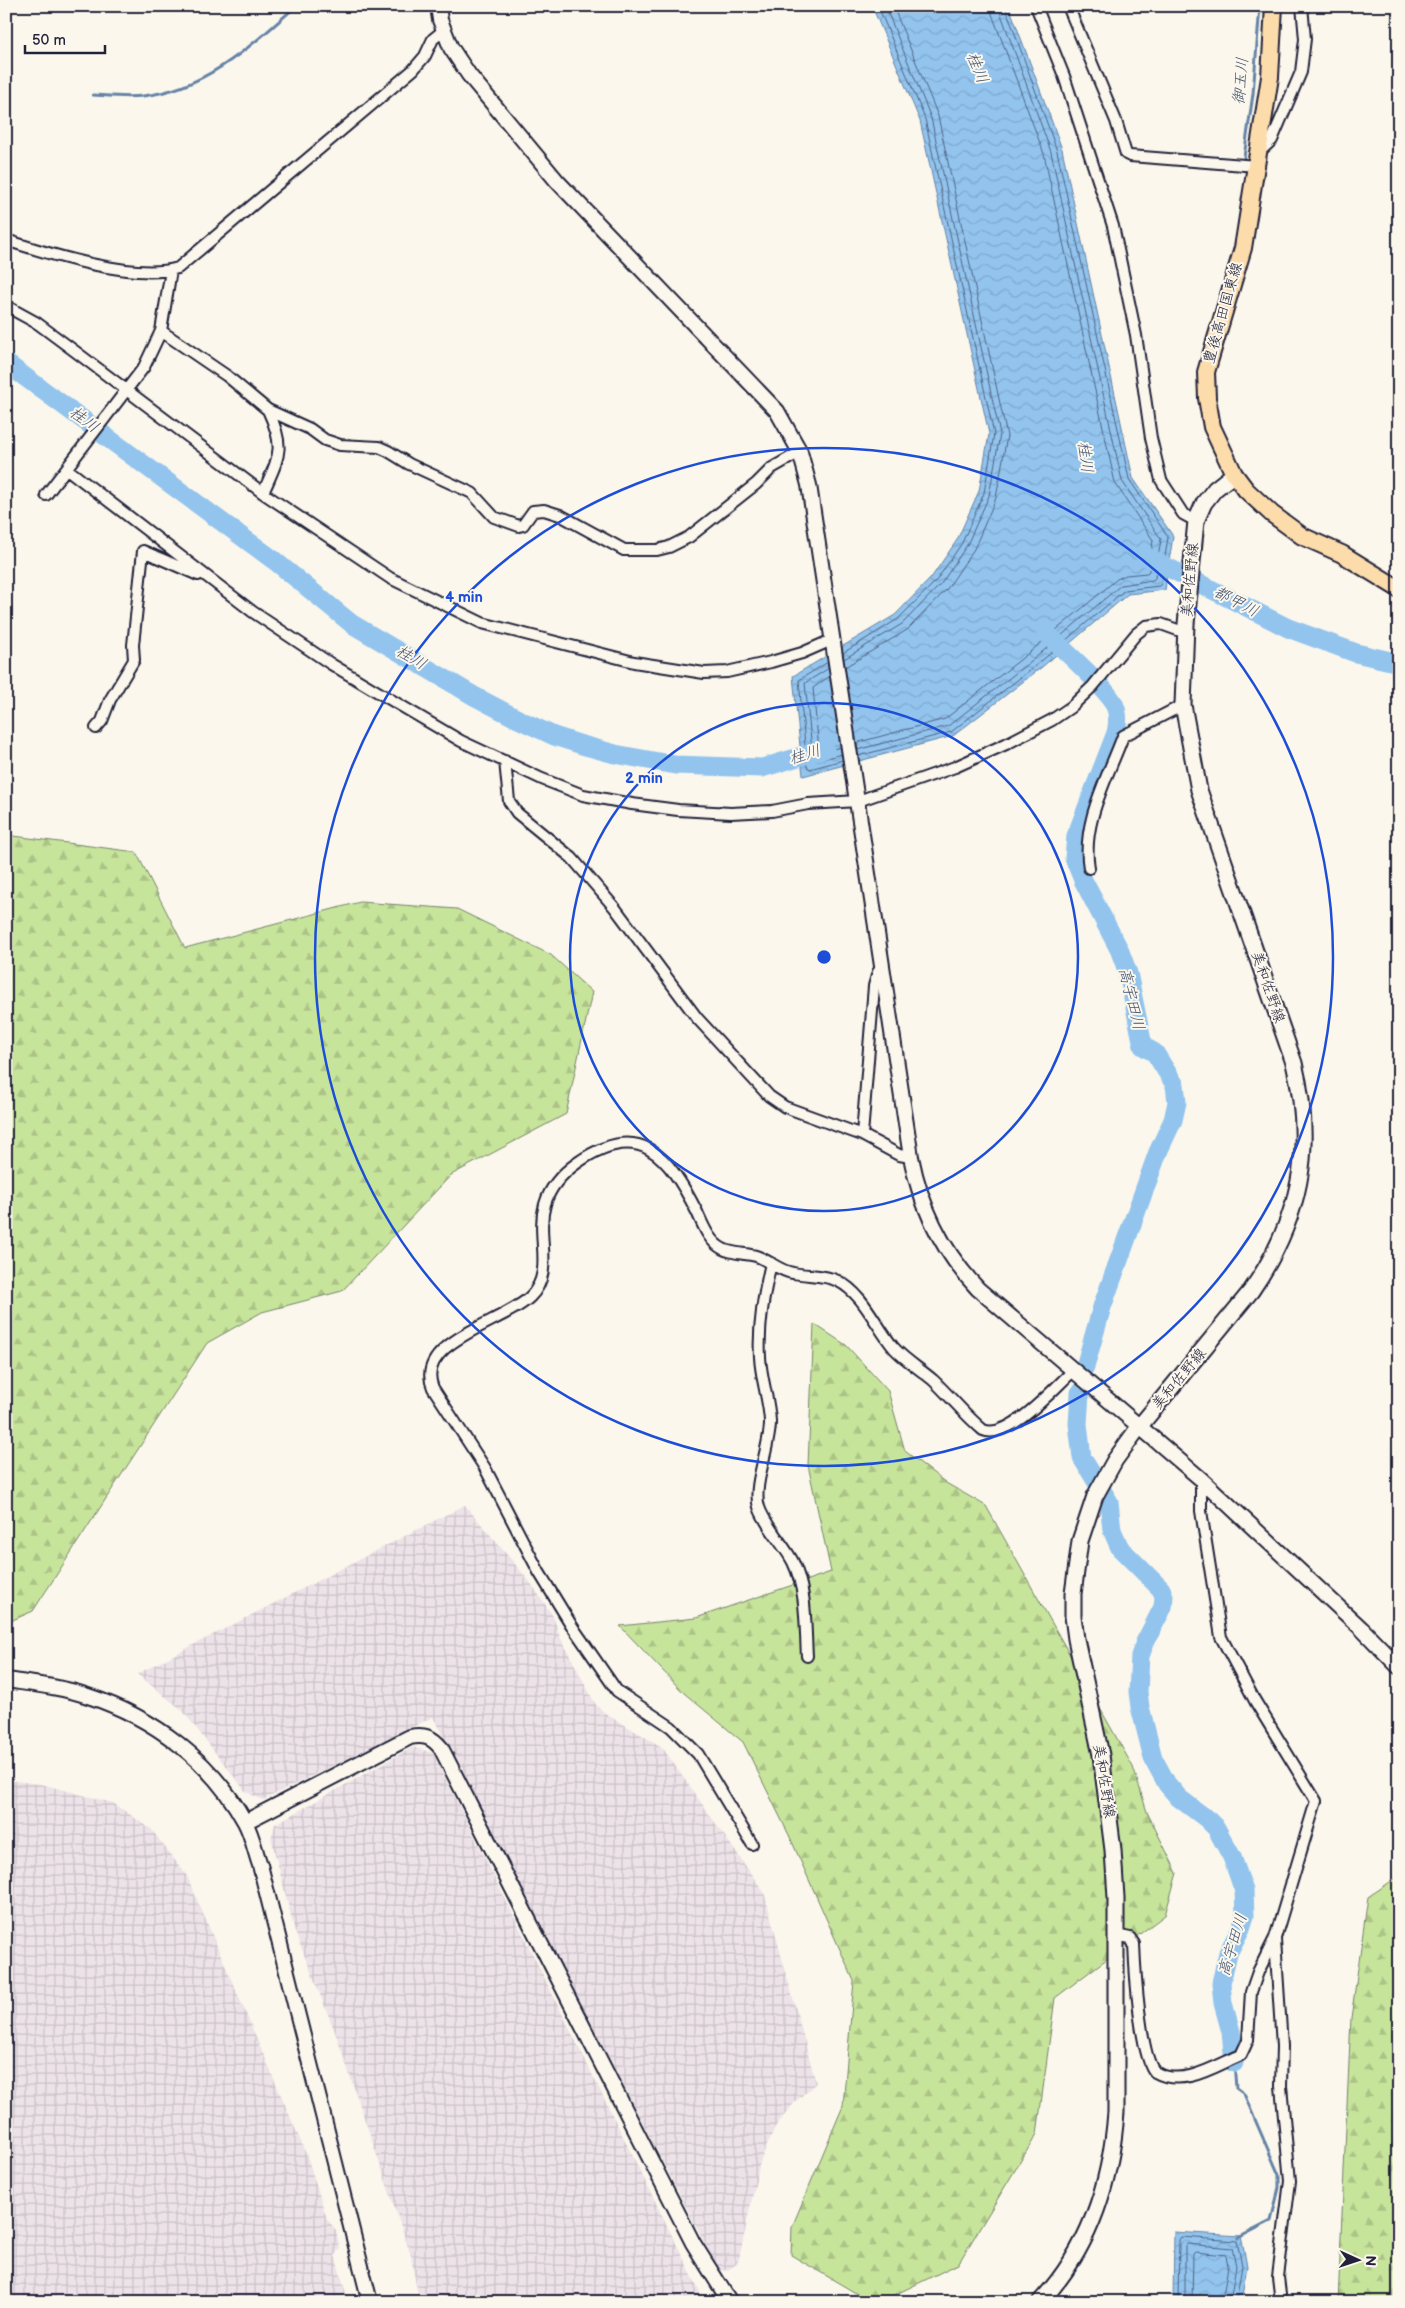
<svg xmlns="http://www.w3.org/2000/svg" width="1405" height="2308" viewBox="0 0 1405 2308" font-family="'Balsamiq Sans','Klee One',sans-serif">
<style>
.industrial{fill:url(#industrial-grid)}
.forest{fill:url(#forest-firs);stroke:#74836b}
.water{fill:url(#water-waves);stroke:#6583a6}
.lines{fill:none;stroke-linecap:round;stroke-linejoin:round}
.shore{stroke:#4f6383;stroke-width:1}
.stream{stroke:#6583a6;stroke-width:3}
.river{stroke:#92c4ee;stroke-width:19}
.minor-casing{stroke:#22223b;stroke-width:14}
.tertiary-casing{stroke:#22223b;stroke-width:18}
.secondary-casing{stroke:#22223b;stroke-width:19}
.primary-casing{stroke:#22223b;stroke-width:20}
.minor{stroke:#fbf7ec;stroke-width:10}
.tertiary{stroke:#fbf7ec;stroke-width:14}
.secondary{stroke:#fbf7ec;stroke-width:15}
.primary{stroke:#fddcac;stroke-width:16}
.ring{fill:none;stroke:#1d4ed8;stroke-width:2.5}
.labels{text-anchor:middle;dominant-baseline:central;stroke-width:4;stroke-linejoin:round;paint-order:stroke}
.street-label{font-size:15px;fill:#22223b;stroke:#fbf7ec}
.water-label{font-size:16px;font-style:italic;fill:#445371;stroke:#fbf7ec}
.centre{fill:#1d4ed8;stroke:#fbf7ec;stroke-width:2.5}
.ring-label{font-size:15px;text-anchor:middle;font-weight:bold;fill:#1d4ed8;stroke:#fbf7ec;stroke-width:4;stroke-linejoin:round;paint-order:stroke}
</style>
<defs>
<pattern id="industrial-grid" width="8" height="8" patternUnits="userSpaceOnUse" patternTransform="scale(1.25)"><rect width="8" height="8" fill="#ece2e8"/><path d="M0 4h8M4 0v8" fill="none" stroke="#cac2c8"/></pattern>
<pattern id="forest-firs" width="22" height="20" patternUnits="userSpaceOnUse" patternTransform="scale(1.25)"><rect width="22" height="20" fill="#c7e49b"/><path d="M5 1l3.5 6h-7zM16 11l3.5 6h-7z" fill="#abc386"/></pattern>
<pattern id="water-waves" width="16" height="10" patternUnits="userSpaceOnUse" patternTransform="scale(1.25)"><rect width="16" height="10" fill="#92c4ee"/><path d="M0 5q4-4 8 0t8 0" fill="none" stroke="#7ea8cd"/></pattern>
</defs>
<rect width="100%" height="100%" fill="#fbf7ec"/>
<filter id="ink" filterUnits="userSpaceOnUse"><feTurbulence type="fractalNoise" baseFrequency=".02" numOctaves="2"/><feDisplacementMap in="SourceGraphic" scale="10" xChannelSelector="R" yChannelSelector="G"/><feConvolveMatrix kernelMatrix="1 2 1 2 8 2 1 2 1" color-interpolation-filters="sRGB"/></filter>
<g filter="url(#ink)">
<!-- industrial -->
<path class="industrial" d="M465,1505L530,1582L553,1616L560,1637L596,1705L606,1714L662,1747L764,1892L816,2083L795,2102L775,2127L760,2162L738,2263L728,2270L719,2271L433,1717L263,1800L246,1792L182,1710L137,1674Z
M413,1747L433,1753L705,2302H419L411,2256L335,2032L295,1932L271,1838L275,1824Z
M6,1780L41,1784L113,1803L151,1829L187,1876L307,2156L327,2219L336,2230L340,2249L335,2255L348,2300L351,2302H6Z"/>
<!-- forest -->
<path class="forest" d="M6,835L136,852L185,948L360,902L457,909L551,955L592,992L566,1114L451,1175L342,1291L262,1312L207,1343L33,1611L6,1623Z
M814,1324L846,1345L888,1391L905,1451L946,1483L986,1506L1133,1767L1147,1812L1177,1873L1165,1915L1055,1998L1037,2134L958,2264L880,2302H871L791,2255L792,2227L843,2106L854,1981L789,1835L743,1742L684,1693L620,1626L696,1618L831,1572L808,1465Z
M1399,1876V2302H1338L1351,2018L1368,1897Z"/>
<!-- water -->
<path class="water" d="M872,6H1009L1062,149L1133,478L1173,536L1165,590L1128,594L1042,667L953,736L803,776L793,676L895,615L931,578L957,540L979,491L989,434L920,121Z
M1174,2232L1241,2236L1247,2266L1241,2302H1173Z"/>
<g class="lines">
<!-- shore -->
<path class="shore" d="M843,653L898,619L936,581L962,543L984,493L994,434L925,119L878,6
M844,659L902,624L941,584L967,545L989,496L1000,434L931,118L885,6
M828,662L799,680L807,767L810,769L843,760
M845,667L907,630L947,589L974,549L996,498L1007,436L938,116L893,6
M829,668L805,683L813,759L816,761L842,754
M830,676L813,688L819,750L822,752L841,747
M856,743L945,719L1030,652L1117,579L1126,575L1147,573L1149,571L1153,540L1115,483L1044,154L992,14L991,6
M857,750L948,726L1035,658L1121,585L1153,580L1155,578L1161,539L1122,481L1051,152L998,6
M858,756L951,732L1039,663L1125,590L1159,586L1161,584L1168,537L1129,479L1057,151L1005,6
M1178,2302L1179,2240L1181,2237L1237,2241L1242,2266L1236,2302
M1185,2302V2246L1187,2244L1232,2248L1236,2266L1230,2302
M1192,2302L1193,2254L1195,2252L1226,2255L1228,2266L1222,2302"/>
<!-- stream -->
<path class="stream" d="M93,95C109,96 127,98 143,96C206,89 251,46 296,6
M1244,157L1253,94L1260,6
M1234,2063L1236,2088L1244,2094L1279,2175V2188L1271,2221L1238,2238"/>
<!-- river -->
<path class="river" d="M6,363L275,561L352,624L474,696L518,719L554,736L582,745L615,754L675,765L762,768L825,749
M1145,556L1288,628L1356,653L1399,663
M1045,632C1061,648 1108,688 1115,706C1119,715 1118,724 1116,733L1076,836L1074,858L1083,880L1119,949L1128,973L1143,1046L1155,1053L1175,1085L1177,1102L1173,1120L1158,1152L1102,1307L1085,1367
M1080,1393L1078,1424L1082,1458L1109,1502L1112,1530L1120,1548L1161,1589L1164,1596L1163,1607L1145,1642L1140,1656L1138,1692L1140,1707L1153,1758L1167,1784L1179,1798L1207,1819L1216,1828L1232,1857L1244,1891L1245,1916L1241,1928L1228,1953L1221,1983L1223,2003L1231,2032L1234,2063"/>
<!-- minor casing -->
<g class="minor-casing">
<path id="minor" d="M1036,6L1064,76L1113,226L1136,335L1151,438L1161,480L1183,514L1196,521
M1068,6L1116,121L1126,154L1130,156L1257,166
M1259,152L1272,140L1301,72L1305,39L1302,6
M6,240C49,254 134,281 178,268L413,70L425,56L433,39L443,31
M6,306L37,323L76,352L263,493L390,578L482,623L634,662L704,673L727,672L771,662L802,653L834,639
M161,331L227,376L268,410L310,429L325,440L340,445L379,447L388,451L409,464L472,493L494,517L519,526L523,525L533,511L544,510L560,515L624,550H657L669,547L689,537L756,484L772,468L800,452
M67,469L253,612L331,664L398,704L461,741L542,779L583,795L632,804L678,810L731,813L772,811L808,804L858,801L955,767L1006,744L1052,720L1071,707L1093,686L1136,634L1146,626L1161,624L1186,633
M263,493C279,456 286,449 268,410
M46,495L144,367L161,331L171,270
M96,728L102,721L110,700L134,660L133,645L143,551L198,575
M505,761L509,801L517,813L572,858L615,908L697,1018L769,1096L785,1107L862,1135L899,1155L911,1157
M1089,868C1081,823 1108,777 1123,736L1183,705
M862,1135L874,986L878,972L882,967
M771,1263C764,1294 758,1325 760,1357C761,1379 769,1400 770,1421C771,1445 752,1485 759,1507C764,1524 785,1546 793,1562C807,1591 805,1625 807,1656
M752,1844L698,1754L671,1727L617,1691L572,1626L539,1572L485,1468L433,1388C413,1342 505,1322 530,1297C566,1261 511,1210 577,1163C640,1119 668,1155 697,1212C703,1225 709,1242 723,1249C733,1254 745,1253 756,1256C769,1260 779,1271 793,1273C808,1276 824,1274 838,1281C864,1294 876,1327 894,1348C905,1360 920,1369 933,1380C950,1396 965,1415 983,1430C1009,1441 1055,1387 1073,1371
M1116,1935L1130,1938L1134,1944C1135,1969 1140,2056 1155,2072C1183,2088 1215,2066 1241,2055L1248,2040L1251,1992L1258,1972L1275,1938L1316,1801L1255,1701L1221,1637L1201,1511V1479
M1275,1939L1282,2046L1281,2086L1290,2181L1278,2277L1281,2302"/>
</g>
<!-- tertiary casing -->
<g class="tertiary-casing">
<path id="tertiary" d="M438,6L440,20L451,48L469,75L557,181L777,411L800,452L809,485L911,1157C921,1208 942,1251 978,1289L1201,1479L1362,1629L1399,1667
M6,1680C33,1684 62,1687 88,1696C153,1717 212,1761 245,1822C252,1835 255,1851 260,1865L370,2302
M245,1822L410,1737C424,1734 432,1737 441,1748L693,2243L730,2302"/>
</g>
<!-- secondary casing -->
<g class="secondary-casing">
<path id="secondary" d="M1040,2302C1090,2249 1111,2183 1116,2112V1898L1113,1850L1101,1755L1076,1639L1073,1616V1594L1080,1541L1095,1496L1115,1460L1139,1427L1251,1291C1300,1220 1315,1148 1294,1063L1199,790L1183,705L1186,624L1196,521L1204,503L1215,489L1234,474"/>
</g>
<!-- primary casing -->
<g class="primary-casing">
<path id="primary" d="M1274,6L1270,77L1243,248L1206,372L1207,398L1212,427L1234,474L1246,490L1272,514L1302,536L1342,554L1399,589"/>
</g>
<!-- minor -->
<use href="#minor" class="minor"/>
<!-- tertiary -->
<use href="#tertiary" class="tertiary"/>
<!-- secondary -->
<use href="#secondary" class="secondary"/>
<!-- primary -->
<use href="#primary" class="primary"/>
</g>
</g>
<!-- distance rings -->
<g class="ring">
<circle cx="824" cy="957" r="254"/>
<circle cx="824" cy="957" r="509"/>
</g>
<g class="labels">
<!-- street labels -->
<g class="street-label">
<text transform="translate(1223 313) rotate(-74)">豊後高田国東線</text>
<text transform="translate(1190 580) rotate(-85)">美和佐野線</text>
<text transform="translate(1268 987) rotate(71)">美和佐野線</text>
<text transform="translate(1179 1379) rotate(-50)">美和佐野線</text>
<text transform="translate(1104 1781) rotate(81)">美和佐野線</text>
</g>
<!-- water labels -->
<g class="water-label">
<text transform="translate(977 68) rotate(68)">桂川</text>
<text transform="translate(1241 81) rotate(-85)">御玉川</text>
<text transform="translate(84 420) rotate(36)">桂川</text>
<text transform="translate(1085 457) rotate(83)">桂川</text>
<text transform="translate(1236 602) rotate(27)">都甲川</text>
<text transform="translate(411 658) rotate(31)">桂川</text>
<text transform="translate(805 755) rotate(-17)">桂川</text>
<text transform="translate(1131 999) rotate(76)">高宇田川</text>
<text transform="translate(1233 1945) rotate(-73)">高宇田川</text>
</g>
</g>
<circle cx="824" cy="957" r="8" class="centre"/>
<g class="ring-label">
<text x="464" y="602">4 min</text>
<text x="644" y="783">2 min</text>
</g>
<!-- margin -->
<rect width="1405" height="2308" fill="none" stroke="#fbf7ec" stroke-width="25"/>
<rect x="12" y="12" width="1380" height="2283" fill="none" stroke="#22223b" stroke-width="2" filter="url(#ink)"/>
<!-- north arrow -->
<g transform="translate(1358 2260) rotate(93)" stroke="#fbf7ec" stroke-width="4" paint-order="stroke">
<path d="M0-4L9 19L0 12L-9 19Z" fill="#22223b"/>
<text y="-8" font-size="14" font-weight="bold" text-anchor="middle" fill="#22223b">N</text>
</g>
<!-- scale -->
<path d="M25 45v8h80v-8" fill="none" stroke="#22223b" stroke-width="2.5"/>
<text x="32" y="45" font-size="15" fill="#22223b" stroke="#fbf7ec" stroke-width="4" paint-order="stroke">50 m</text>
</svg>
